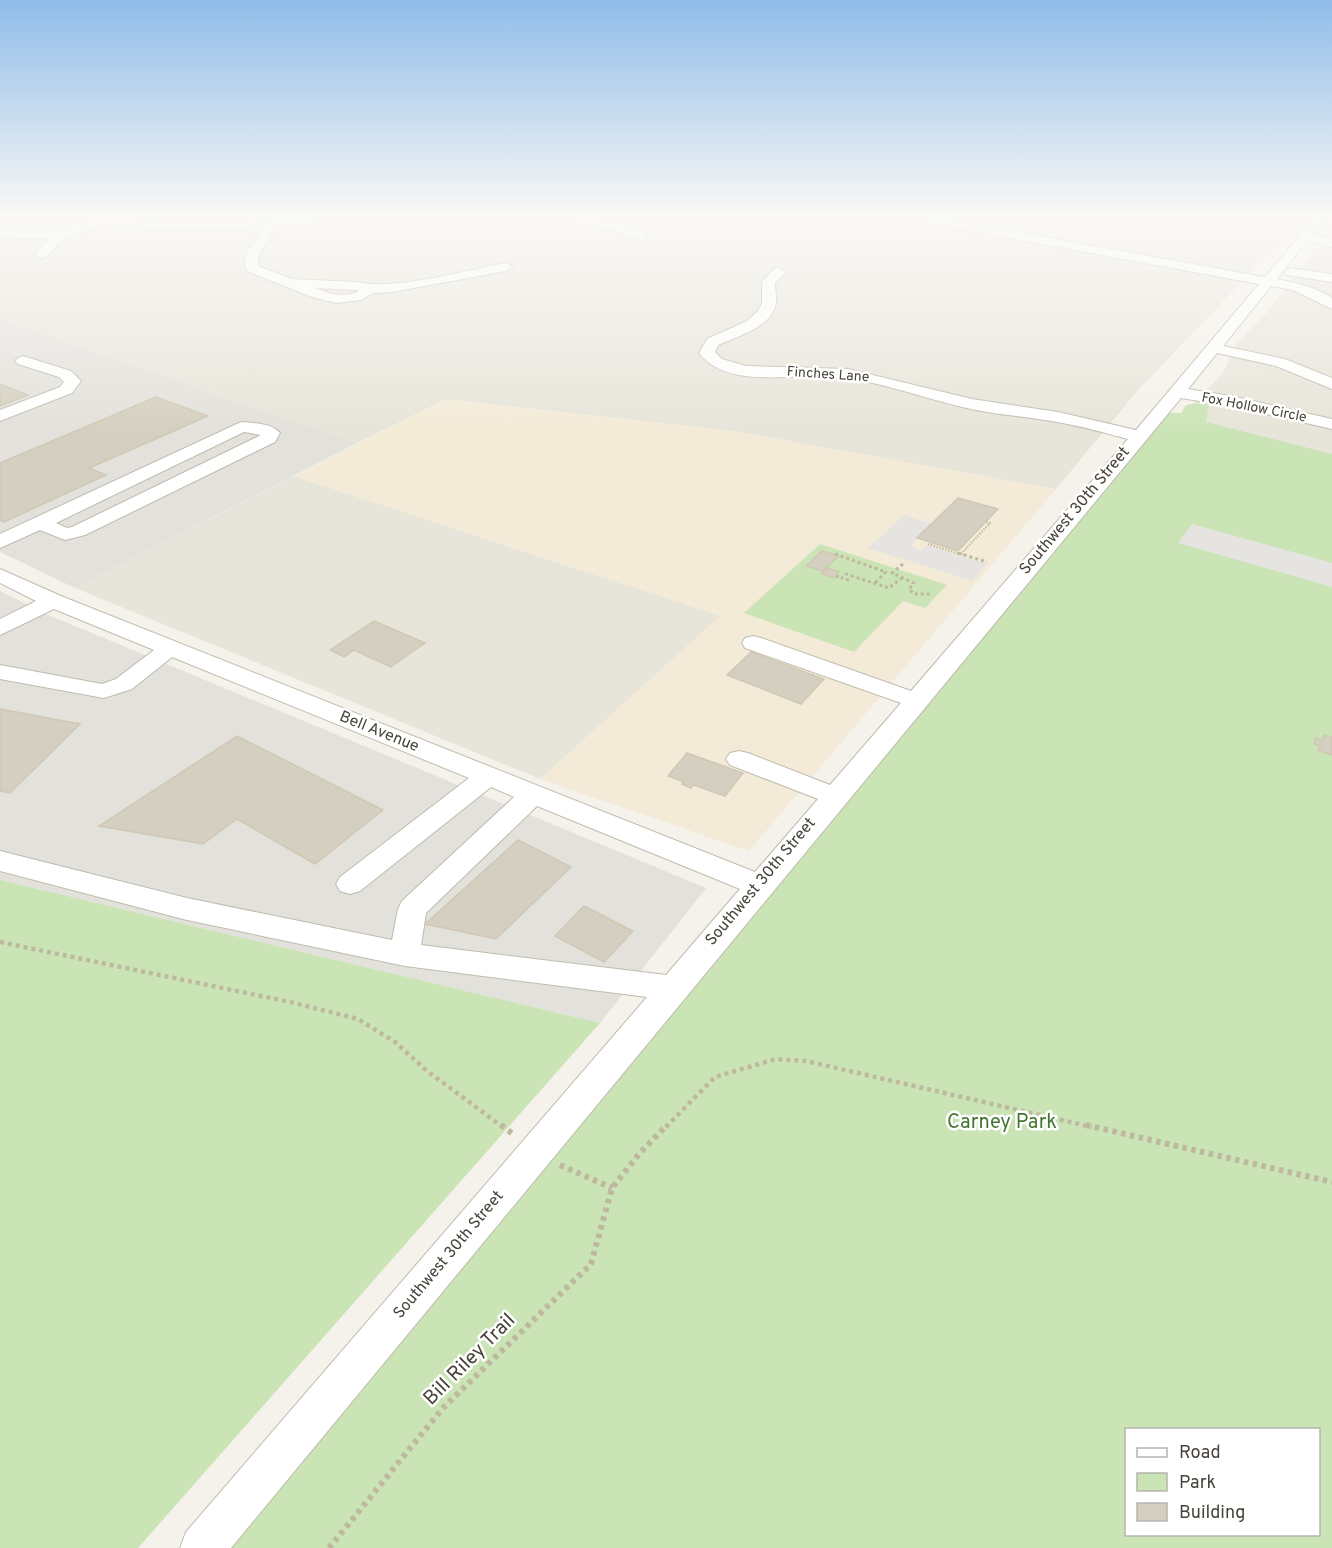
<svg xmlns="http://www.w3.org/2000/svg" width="1332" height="1548" viewBox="0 0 1332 1548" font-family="Overpass,sans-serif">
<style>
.residential{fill:#e7e4d9}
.commercial{fill:#f3ebd7}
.industrial{fill:#e3e1db}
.education{fill:#ece8d5}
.green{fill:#cae4b6;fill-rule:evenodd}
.parking{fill:#e6e4e1}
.building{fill:#d4cfc0;stroke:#cfc8b4;stroke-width:1.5}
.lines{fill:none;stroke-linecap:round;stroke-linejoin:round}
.minor-casing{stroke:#bfbbad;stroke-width:2}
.path-far3{stroke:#bfb8a0;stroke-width:2;stroke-dasharray:1.5 1.5;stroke-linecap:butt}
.path-far2{stroke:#bfb8a0;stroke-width:3;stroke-dasharray:3 3;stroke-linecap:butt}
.path-far1{stroke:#bfb8a0;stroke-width:4.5;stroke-dasharray:4 4;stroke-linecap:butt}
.path{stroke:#bfb8a0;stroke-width:6;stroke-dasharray:4.5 4.5;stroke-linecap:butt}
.minor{fill:#fff;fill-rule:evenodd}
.labels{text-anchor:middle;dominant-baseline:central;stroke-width:5;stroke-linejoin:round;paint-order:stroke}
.far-street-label{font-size:14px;fill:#474339;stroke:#fff}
.street-label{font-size:16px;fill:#474339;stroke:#fff}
.near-park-label{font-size:20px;fill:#417530;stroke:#fff}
.near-street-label{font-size:20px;fill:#474339;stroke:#fff}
</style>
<rect width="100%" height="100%" fill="#f4f2ea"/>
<!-- residential -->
<path class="residential" d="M0,217H103L47,237H74L103,225L127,232L215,231L285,225L284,217H700L764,230L791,217H1304L1139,389L1056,489L732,431L446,399L357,443L0,319Z
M1332,229V463L1174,425L1223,373L1235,346L1268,311Z
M294,476L721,616L540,779L75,588Z"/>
<!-- commercial -->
<path class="commercial" d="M445,399L732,431L1056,489L749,851L540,779L720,616L294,476Z"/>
<!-- industrial -->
<path class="industrial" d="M0,319L357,443L75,588L0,552Z
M0,591L46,614L706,888L600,1023L0,880Z"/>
<!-- education -->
<path class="education" d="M700,217H791L764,230Z"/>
<!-- green -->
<path class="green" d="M1196,403L1209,404L1206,422L1332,454V1548H232L1070,517L1154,420L1162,422L1169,413H1181L1186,405ZM1126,1430H1318V1534H1126Z
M820,544L947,585L925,608L903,601L854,652L744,613Z
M0,880L600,1023L138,1548H0Z"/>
<!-- parking -->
<path class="parking" d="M904,515L932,524L910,546L921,551L927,545L987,564L972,581L868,548Z
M1192,524L1332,563V587L1178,543Z"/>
<!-- building -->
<path class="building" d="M0,384L28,395L0,406Z
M156,397L208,416L89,468L106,475L4,522L0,520V463Z
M958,498L998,509L958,551L917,538Z
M822,551L839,556L822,571L806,566Z
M827,568L839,572L833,578L821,573Z
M374,621L425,643L391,667L354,650L344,657L330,650Z
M751,652L824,679L801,704L727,675Z
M0,709L80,724L10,793L0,791Z
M1324,735L1332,737V755L1318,750L1320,746L1314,744L1316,738L1322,740Z
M237,736L383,810L315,864L237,819L203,844L99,826Z
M687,753L743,773L725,796L694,785L691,788L682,784L684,782L668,776Z
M518,840L571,867L496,939L425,924Z
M584,906L633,931L604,962L555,936Z"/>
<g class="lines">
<!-- minor casing -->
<g class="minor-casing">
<path id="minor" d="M81,217C114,215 146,223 180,224C237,224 294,217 351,217L345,221L273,226C272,244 256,247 258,266L292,279L358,282C393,291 468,270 506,263L513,267L506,271L392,292L373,293L361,300L336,303L312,297L247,271C238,252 259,243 261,227L182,231L149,230L103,224L63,239L46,257L41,258L35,254L50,238H16L0,235V227L16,230L60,231L88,221ZM315,288L356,290L359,291C344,298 330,294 315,288Z
M558,217C581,216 629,220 646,236L640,240L615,230L564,221Z
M910,217H934L1265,277L1315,217H1327L1313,235L1332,239V247L1307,241L1277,279C1296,283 1316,287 1332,298V309L1293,290L1271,286L1223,346L1285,359L1332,378V389L1276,366L1217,353L1188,389L1236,397L1332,419V429L1236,407L1181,398L231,1548H180L186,1532L647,997L405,966L187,920L0,871V851L187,898L392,940L398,909L402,901L514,797L491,787L360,891L350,894L340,891L336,884L340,877L469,778L172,657L132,689L104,698L0,679V665L102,684L116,679L154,650L54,609L0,635V619L36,601L0,583V569L61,596L755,872L818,799L730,765L726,759L730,753L739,751L748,753L830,785L901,703L745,648L742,643L745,638L753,636L761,638L911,691L1128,439C1105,433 1081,426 1057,422C1029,417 1000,415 971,409C920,398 869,376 816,376C780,376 724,386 699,353L707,339L747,321L758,311L762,303V282L774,269L779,268L786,272L775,283C775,290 777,296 776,303C772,328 737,336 718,345L715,352L722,359L746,366L848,369L972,399L1058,412L1136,430L1259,284L916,221ZM537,806L740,889L666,975L421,945L426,913Z
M1291,268L1332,274V282L1286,275L1284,272Z
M23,356L71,371L81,381L72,393L0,421V410L60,387L64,382L59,377L18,364L15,361L18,358Z
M241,422C253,423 271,423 280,433L275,442L85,535L65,540L40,530L0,548V534ZM244,432L261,435L72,527L67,528L56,523Z"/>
</g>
<!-- path-far3 -->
<path class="path-far3" d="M928,544L963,555
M835,554L838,555
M961,554L990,523L986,522"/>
<!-- path-far2 -->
<path class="path-far2" d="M958,553L987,562
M835,554L886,572L874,584
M903,564L892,573L914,583L909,589L914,594H931
M836,576L842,578
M849,580L842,578L846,574L889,588L902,578"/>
<!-- path-far1 -->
<path class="path-far1" d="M0,942L290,1002L358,1019L395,1042L427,1071L503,1127
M666,1127L715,1077L776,1059L806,1061L1092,1127"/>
<!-- path -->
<path class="path" d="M501,1125L514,1135
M1086,1125L1332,1182
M560,1165L612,1188
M329,1548L442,1409L591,1264L612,1188L639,1154L667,1125"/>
<!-- minor -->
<use href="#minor" class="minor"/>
</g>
<!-- sky -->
<linearGradient id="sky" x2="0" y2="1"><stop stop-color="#90bce9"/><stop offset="0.5" stop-color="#faf9f6"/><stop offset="1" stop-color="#faf9f6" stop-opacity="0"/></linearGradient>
<rect width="1332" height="433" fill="url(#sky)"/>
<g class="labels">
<!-- far-street labels -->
<g class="far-street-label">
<text transform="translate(828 375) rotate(4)">Finches Lane</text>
<text transform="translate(1254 408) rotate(11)">Fox Hollow Circle</text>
</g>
<!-- street labels -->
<g class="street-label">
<text transform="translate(1075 511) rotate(-50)">Southwest 30th Street</text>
<text transform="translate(379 732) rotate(22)">Bell Avenue</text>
<text transform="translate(761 882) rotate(-50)">Southwest 30th Street</text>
<text transform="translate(449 1255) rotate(-50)">Southwest 30th Street</text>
</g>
<!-- near-park labels -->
<g class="near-park-label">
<text x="1002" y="1123">Carney Park</text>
</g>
<!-- near-street labels -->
<g class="near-street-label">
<text transform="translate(470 1360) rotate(-45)">Bill Riley Trail</text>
</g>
</g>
<!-- legend -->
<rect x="1125" y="1428" width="195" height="108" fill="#ffffff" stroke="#b5b4b0" stroke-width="1.5"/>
<rect x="1137" y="1448" width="30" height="9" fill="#ffffff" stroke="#b5b4b0" stroke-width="1.5"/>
<text x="1179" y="1458" font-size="18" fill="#474339">Road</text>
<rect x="1137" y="1473" width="30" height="18" fill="#cae4b6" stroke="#b5b4b0" stroke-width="1.5"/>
<text x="1179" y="1488" font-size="18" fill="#474339">Park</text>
<rect x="1137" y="1503" width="30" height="18" fill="#d4cfc0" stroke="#b5b4b0" stroke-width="1.5"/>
<text x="1179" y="1518" font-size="18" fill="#474339">Building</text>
</svg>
